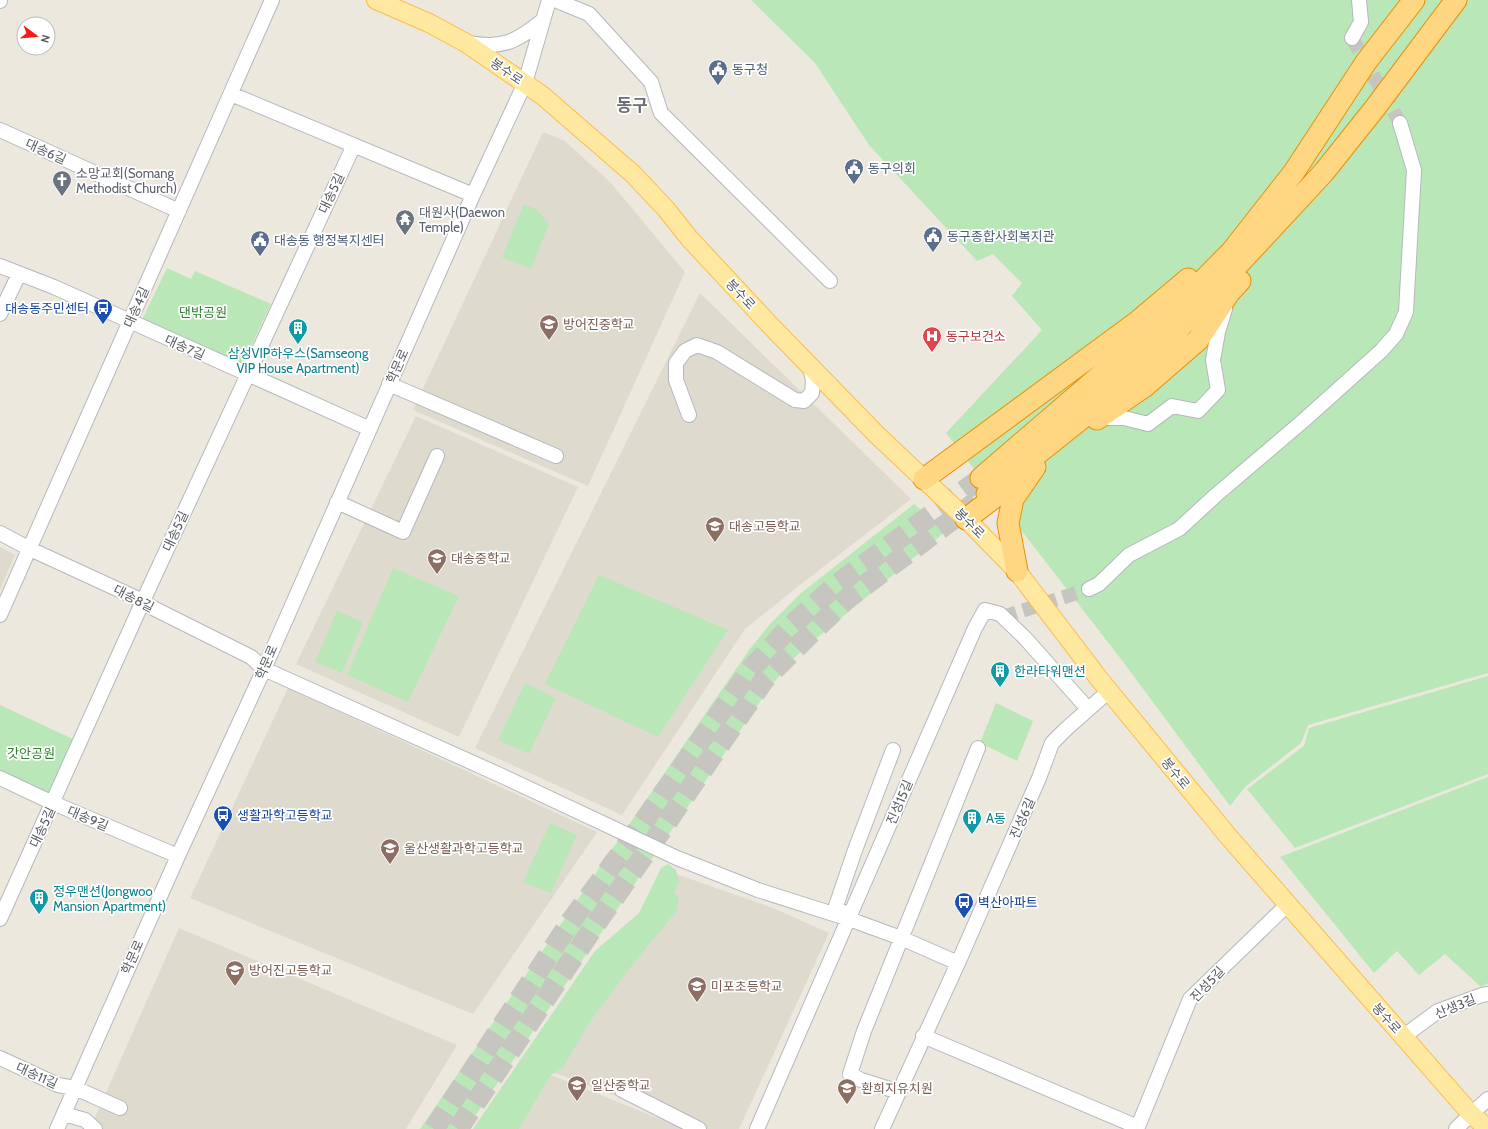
<svg xmlns="http://www.w3.org/2000/svg" width="1488" height="1129" viewBox="0 0 1488 1129" font-family="Cabin,'Noto Sans KR',sans-serif">
<style>
.education{fill:#dedace}
.green{fill:#bae7b7}
.lines{fill:none;stroke-linecap:round;stroke-linejoin:round}
.minor-tunnel{stroke:#c7c5bf;stroke-width:14;stroke-dasharray:14 7;stroke-linecap:butt}
.highway-tunnel{stroke:#c7c5bf;stroke-width:21;stroke-dasharray:21 10;stroke-linecap:butt}
.minor-casing{stroke:#b4b8bd;stroke-width:16}
.major-casing{stroke:#fdbc46;stroke-width:20}
.highway-casing{stroke:#ea9000;stroke-width:23}
.minor{stroke:#fff;stroke-width:14}
.major{stroke:#ffe9a0;stroke-width:18}
.highway{stroke:#ffd682;stroke-width:21}
.labels{text-anchor:middle;dominant-baseline:central;stroke-width:3.5;stroke-linejoin:round;paint-order:stroke}
.service-label{font-size:13px;fill:#4e5e75;stroke:#fff;text-anchor:start}
.street-label{font-size:13px;fill:#575c61;stroke:#fff}
.worship-label{font-size:13px;fill:#5b616d;stroke:#fff;text-anchor:start}
.transit-label{font-size:13px;fill:#164399;stroke:#fff;text-anchor:start}
.park-label{font-size:13px;fill:#2e832d;stroke:#fff}
.education-label{font-size:13px;fill:#785e54;stroke:#fff;text-anchor:start}
.health-label{font-size:13px;fill:#be3a42;stroke:#fff;text-anchor:start}
.culture-label{font-size:13px;fill:#0d838f;stroke:#fff;text-anchor:start}
.district-label{font-size:17px;font-weight:bold;fill:#686e73;stroke:#fff}
</style>
<rect width="100%" height="100%" fill="#ece8de"/>
<!-- education -->
<path class="education" d="M543,132L565,141L611,183L685,272L588,486L413,410Z
M700,293L911,499L796,588L745,629L622,815L475,748Z
M416,416L578,487L459,737L296,664Z
M0,547L15,555L0,590Z
M288,688L597,832L473,1014L190,898Z
M676,874L773,908L829,933L739,1129H688L626,1100L553,1072Z
M179,928L457,1045L406,1129H90Z
M551,1075L685,1129H519Z"/>
<!-- green -->
<path class="green" d="M751,0H1488V673L1308,725L1301,743L1245,787L1230,806L1124,663L946,433L1042,330L1012,296L1022,283L993,254L977,261L869,145L815,63Z
M524,204L537,210L549,224L531,269L502,257Z
M167,268L191,279L195,271L271,304L242,365L140,324Z
M914,504L946,531L806,647L791,661L768,690L466,1129H420L749,650L770,624L800,594Z
M393,568L459,596L408,702L347,675Z
M599,575L728,630L658,737L545,684Z
M337,611L363,622L342,673L315,662Z
M1488,676V774L1295,848L1247,789L1304,746L1309,728Z
M525,683L556,698L529,754L498,740Z
M996,703L1033,721L1017,761L980,743Z
M0,705L75,740L51,791L44,793L0,772Z
M1488,777V983L1481,987L1445,954L1419,975L1397,951L1374,973L1280,857Z
M550,823L577,835L551,893L523,882Z
M668,864L676,870L679,882L674,892L679,899L676,912L632,965L589,1023L563,1068L551,1075L519,1129H473L595,951L639,913L661,868Z"/>
<g class="lines">
<!-- minor-tunnel -->
<path class="minor-tunnel" d="M1352,38L1400,123
M1003,617L1089,589"/>
<!-- highway-tunnel -->
<path class="highway-tunnel" d="M434,1129L571,921L632,838L751,669L792,625L835,586L981,478
M458,1129L593,928L650,847L764,680L809,635L848,598L976,502"/>
<!-- minor casing -->
<g class="minor-casing">
<path id="minor" d="M555,0L589,14L651,82L661,113L830,281
M0,1V0
M1352,38L1361,22L1359,0
M468,43C502,49 516,42 542,21
M231,94L473,195
M0,130L179,211
M0,266L54,287L370,429
M0,314L19,274
M389,384L556,456
M689,415L676,380V363L685,351L697,345L717,352L795,400L804,401L812,393L813,381L810,366
M1099,418H1124L1148,424L1172,406L1198,411L1218,390L1213,360L1218,332L1225,309
M337,502L403,532L437,456
M0,533L30,549L143,601L153,608L251,657L264,669L500,775L677,858L758,890L849,919L901,938L958,963
M1089,589L1099,584L1129,555L1179,529L1216,495L1303,421L1381,351L1396,334L1406,312L1414,170L1400,123
M0,615L272,0
M0,778L53,803L178,856
M848,918L836,906L855,850L893,750
M0,919L143,601L354,145
M923,1036L1138,1127
M1404,1036L1438,1011L1482,995L1488,994
M0,1058L58,1085L75,1088L120,1108
M622,1090L699,1129
M899,1092L861,1080L850,1074L864,1031L978,748
M64,1114L85,1120L95,1129
M57,1129L178,856L264,669L473,195L525,83L549,0
M757,1129L975,628L985,610L1000,614L1025,638L1088,709
M882,1129L958,963L1039,778L1052,743L1066,729L1109,691
M1137,1129L1190,999L1288,904
M1456,1129L1471,1114L1488,1099"/>
</g>
<!-- major casing -->
<g class="major-casing">
<path id="major" d="M376,0L429,23L466,43L543,96L633,174L666,209L689,238L768,323L877,435L966,519L1017,571L1100,680L1228,836L1471,1114L1488,1129"/>
</g>
<!-- highway casing -->
<g class="highway-casing">
<path id="highway" d="M1097,419L1145,386L1198,340L1229,293L1240,281
M981,478L1159,325L1232,251L1294,172L1366,62L1414,0
M924,479L1137,322L1188,279
M987,494L1091,411L1172,336L1324,172L1375,108L1456,0
M966,519L1004,490
M1017,571L1008,523L1013,499L1035,467"/>
</g>
<!-- minor -->
<use href="#minor" class="minor"/>
<!-- major -->
<use href="#major" class="major"/>
<!-- highway -->
<use href="#highway" class="highway"/>
</g>
<!-- icons -->
<defs>
<g id="civic-pin" transform="scale(1)"><path d="M0 17L-7.5 6A9.5 9.5 0 1 1 7.5 6Z" fill="#5c6f8a" stroke="#fff"/><path d="M-.6-6.5H3V-4.5H.6V-3L4-1V1h2V6H-6V1h2V-1L-.6-3ZM-1.2 2.5V6h2.4V2.5Z" fill="#fff"/></g>
<g id="church-pin" transform="scale(1)"><path d="M0 17L-7.5 6A9.5 9.5 0 1 1 7.5 6Z" fill="#6b7280" stroke="#fff"/><path d="M-1.2-6h2.4v3.5h3.3v2.4h-3.3V6h-2.4V-.1h-3.3v-2.4h3.3Z" fill="#fff"/></g>
<g id="temple-pin" transform="scale(1)"><path d="M0 17L-7.5 6A9.5 9.5 0 1 1 7.5 6Z" fill="#6b7280" stroke="#fff"/><path d="M0-6L5-2H3V0L6.5 2.5H4V6H1.5V3h-3V6H-4V2.5H-6.5L-3 0V-2H-5Z" fill="#fff"/></g>
<g id="bus-pin" transform="scale(1)"><path d="M0 17L-7.5 6A9.5 9.5 0 1 1 7.5 6Z" fill="#1a4fb4" stroke="#fff"/><path d="M-5-6H5V4H4V6H2V4H-2V6H-4V4H-5ZM-3.5-4V0h7V-4ZM-3.5 1.2v1.5H-2V1.2ZM2 1.2v1.5H3.5V1.2Z" fill="#fff"/></g>
<g id="school-pin" transform="scale(1)"><path d="M0 17L-7.5 6A9.5 9.5 0 1 1 7.5 6Z" fill="#8d6e63" stroke="#fff"/><path d="M0-5L7-2L0 1L-7-2ZM-4 1L0 2.5L4 1V4Q0 6-4 4Z" fill="#fff"/></g>
<g id="building-pin" transform="scale(1)"><path d="M0 17L-7.5 6A9.5 9.5 0 1 1 7.5 6Z" fill="#0f9aa8" stroke="#fff"/><path d="M-4-6H4V6H1V3H-1V6H-4ZM-2.5-4.3h1.7v1.8h-1.7ZM.8-4.3h1.7v1.8H.8ZM-2.5-1h1.7V.8h-1.7ZM.8-1h1.7V.8H.8Z" fill="#fff"/></g>
<g id="hospital-pin" transform="scale(1)"><path d="M0 17L-7.5 6A9.5 9.5 0 1 1 7.5 6Z" fill="#e0444e" stroke="#fff"/><path d="M-5-5h3v3.5h4V-5h3V5h-3V1.5h-4V5h-3Z" fill="#fff"/></g>
</defs>
<g fill-rule="evenodd">
<use href="#civic-pin" x="718" y="69"/>
<use href="#civic-pin" x="854" y="168"/>
<use href="#church-pin" x="62" y="180"/>
<use href="#temple-pin" x="405" y="219"/>
<use href="#civic-pin" x="933" y="236"/>
<use href="#civic-pin" x="260" y="240"/>
<use href="#bus-pin" x="103" y="308"/>
<use href="#school-pin" x="549" y="324"/>
<use href="#building-pin" x="298" y="328"/>
<use href="#hospital-pin" x="932" y="336"/>
<use href="#school-pin" x="715" y="526"/>
<use href="#school-pin" x="437" y="558"/>
<use href="#building-pin" x="1000" y="671"/>
<use href="#bus-pin" x="223" y="815"/>
<use href="#building-pin" x="972" y="818"/>
<use href="#school-pin" x="390" y="848"/>
<use href="#building-pin" x="39" y="898"/>
<use href="#bus-pin" x="964" y="902"/>
<use href="#school-pin" x="235" y="970"/>
<use href="#school-pin" x="697" y="986"/>
<use href="#school-pin" x="577" y="1085"/>
<use href="#school-pin" x="847" y="1088"/>
</g>
<g class="labels">
<!-- service labels -->
<g class="service-label">
<text x="732" y="69">동구청</text>
<text x="868" y="168">동구의회</text>
<text x="947" y="236">동구종합사회복지관</text>
<text x="274" y="240">대송동 행정복지센터</text>
</g>
<!-- street labels -->
<g class="street-label">
<text transform="translate(507 71) rotate(34)">봉수로</text>
<text transform="translate(46 151) rotate(24)">대송6길</text>
<text transform="translate(331 193) rotate(-65)">대송5길</text>
<text transform="translate(741 294) rotate(47)">봉수로</text>
<text transform="translate(136 307) rotate(-66)">대송4길</text>
<text transform="translate(185 347) rotate(24)">대송7길</text>
<text transform="translate(397 366) rotate(-66)">학문로</text>
<text transform="translate(970 523) rotate(45)">봉수로</text>
<text transform="translate(175 531) rotate(-65)">대송5길</text>
<text transform="translate(134 598) rotate(27)">대송8길</text>
<text transform="translate(266 662) rotate(-67)">학문로</text>
<text transform="translate(1176 773) rotate(51)">봉수로</text>
<text transform="translate(899 802) rotate(-67)">진성15길</text>
<text transform="translate(88 818) rotate(23)">대송9길</text>
<text transform="translate(1022 818) rotate(-66)">진성6길</text>
<text transform="translate(42 827) rotate(-65)">대송5길</text>
<text transform="translate(132 957) rotate(-66)">학문로</text>
<text transform="translate(1207 984) rotate(-47)">진성5길</text>
<text transform="translate(1455 1006) rotate(-23)">산생3길</text>
<text transform="translate(1387 1018) rotate(48)">봉수로</text>
<text transform="translate(37 1075) rotate(24)">대송11길</text>
</g>
<!-- worship labels -->
<g class="worship-label">
<text x="76" y="173">소망교회(Somang<tspan x="76" dy="15">Methodist Church)</tspan></text>
<text x="419" y="212">대원사(Daewon<tspan x="419" dy="15">Temple)</tspan></text>
</g>
<!-- transit labels -->
<g class="transit-label">
<text x="89" y="308" text-anchor="end">대송동주민센터</text>
<text x="237" y="815">생활과학고등학교</text>
<text x="978" y="902">벽산아파트</text>
</g>
<!-- park labels -->
<g class="park-label">
<text x="203" y="312">댄밖공원</text>
<text x="31" y="753">갓안공원</text>
</g>
<!-- education labels -->
<g class="education-label">
<text x="563" y="324">방어진중학교</text>
<text x="729" y="526">대송고등학교</text>
<text x="451" y="558">대송중학교</text>
<text x="404" y="848">울산생활과학고등학교</text>
<text x="249" y="970">방어진고등학교</text>
<text x="711" y="986">미포초등학교</text>
<text x="591" y="1085">일산중학교</text>
<text x="861" y="1088">환희지유치원</text>
</g>
<!-- health labels -->
<g class="health-label">
<text x="946" y="336">동구보건소</text>
</g>
<!-- culture labels -->
<g class="culture-label">
<text x="298" y="353" text-anchor="middle">삼성VIP하우스(Samseong<tspan x="298" dy="15">VIP House Apartment)</tspan></text>
<text x="1014" y="671">한라타워맨션</text>
<text x="986" y="818">A동</text>
<text x="53" y="891">정우맨션(Jongwoo<tspan x="53" dy="15">Mansion Apartment)</tspan></text>
</g>
<!-- district labels -->
<g class="district-label">
<text x="632" y="105">동구</text>
</g>
</g>
<!-- north arrow -->
<g transform="translate(36 36) rotate(106)"><circle r="19" fill="#ffffff" stroke="#bcbec0"/>
<path d="M0-3L7 15L0 10L-7 15Z" fill="#f71a19"/>
<text y="-6" font-size="11" font-weight="bold" text-anchor="middle" fill="#575c61">N</text>
</g>
</svg>
